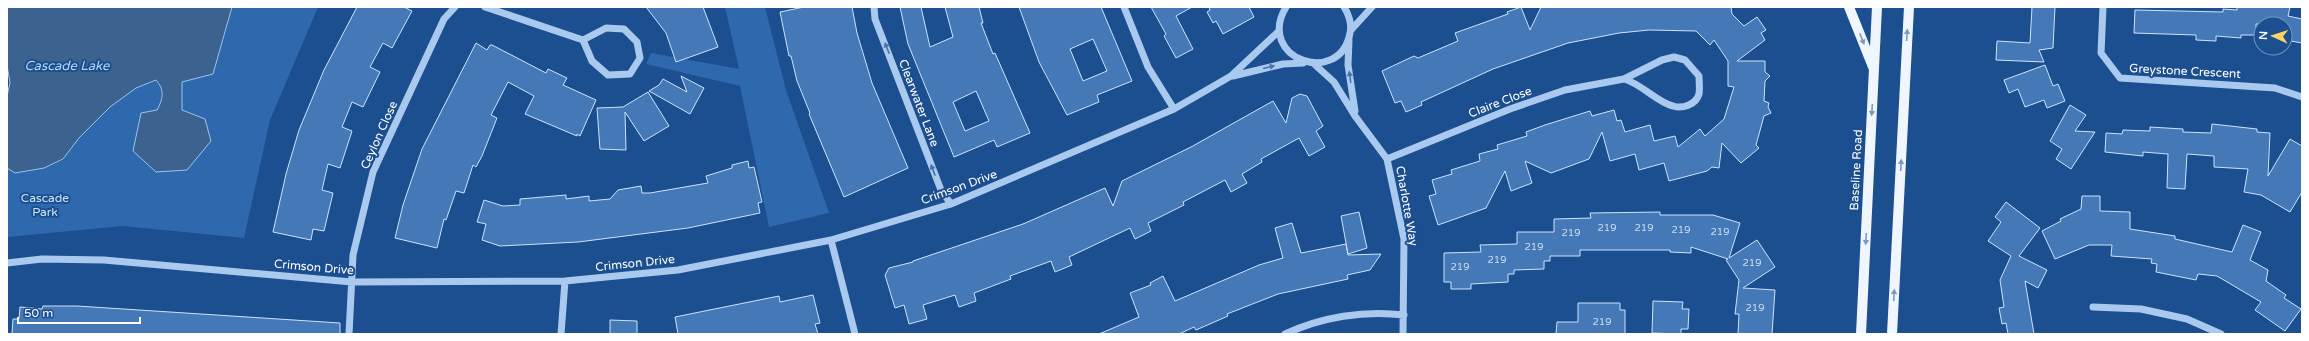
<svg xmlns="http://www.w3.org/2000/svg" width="2309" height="341" viewBox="0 0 2309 341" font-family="'Varela Round',sans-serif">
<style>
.green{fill:#2e69ad}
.water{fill:#3c6290;stroke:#9cc4f0}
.building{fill:#4478b7;stroke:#cfe3fa;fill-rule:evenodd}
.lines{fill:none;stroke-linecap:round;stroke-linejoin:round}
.minor{stroke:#a9c9ee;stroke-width:7}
.major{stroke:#f0f6ff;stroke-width:10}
.oneway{fill:#7b9ac1}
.oneway2{fill:#4674ac}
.labels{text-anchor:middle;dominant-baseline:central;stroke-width:4;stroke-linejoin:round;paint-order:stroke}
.number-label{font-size:10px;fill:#d0dded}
.street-label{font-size:12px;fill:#fff;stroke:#1b4f8f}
.park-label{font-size:12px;fill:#cfe3fa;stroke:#1b4f8f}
.water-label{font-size:13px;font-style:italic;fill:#b5d3f5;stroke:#1b4f8f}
</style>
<rect width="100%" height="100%" fill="#1b4f8f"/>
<!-- green -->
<path class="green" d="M232,7H318L270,120L244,238L123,226L7,237V168L15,173L44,168L63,160L79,138L110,107L136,88L157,80C165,90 163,99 157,110L204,119L182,110V82L223,41Z
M725,7H765L786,90L829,213L769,227L740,86L646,64L651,53L739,69Z"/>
<!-- water -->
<path class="water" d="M7,7H232L213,74L182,82V110L205,119L211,141L187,170L156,172L133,151L141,113L157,110C163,99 165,90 156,80L136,88L110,107L79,138L63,159L44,168L15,173L7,168V96L10,83L7,65Z"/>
<!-- building -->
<path class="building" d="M357,7H404L412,11L392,48L383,43L370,67L380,72L363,107L352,102L342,127L352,131L340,168L328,164L322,190L333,193L324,231L313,229L311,240L273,232L286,174L299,130L324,70Z
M646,7H703L718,47L676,62L666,33Z
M804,7H852L857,33L872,83L908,168L844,197L809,114L810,113L797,81L791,56H789L780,12Z
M900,7H921L930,47L953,37L945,7H979L983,23H981L993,54L995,53L1030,133L997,147L994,140L954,157L908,44ZM976,91L989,121L965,131L953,102Z
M1019,7H1101L1132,81L1097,95L1099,102L1067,115L1039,62ZM1093,39L1107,71L1083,81L1070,49Z
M1151,7H1192L1176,16L1193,49L1176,58L1164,36L1166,34Z
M1209,7H1249L1254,17L1223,34L1216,21L1213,23L1207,12L1210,10Z
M1521,7L1530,30L1541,7H1731L1732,14L1744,26L1757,17L1766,30L1761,33L1765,40L1737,61H1765V72L1770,76L1765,81L1764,101L1769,103L1768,107L1771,113L1764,116L1756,145L1759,148L1741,163L1722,143L1719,168L1712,167L1707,171L1669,181L1664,163L1639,170L1635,154L1610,161L1602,132L1589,159L1551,173L1525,161L1532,183L1511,191L1505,171L1486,208L1438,225L1429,196L1436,194L1432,180L1452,174L1451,170L1480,161L1479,154L1498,149L1497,145L1527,136L1526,132L1545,125L1590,111L1592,116L1614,110L1617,121L1621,120L1625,132L1650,125L1654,141L1675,136L1678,147L1700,129L1705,136L1724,119L1734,87L1728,86V61L1714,40L1710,45L1696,31L1649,30L1619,33L1568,43L1493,69L1421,102L1422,105L1406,112L1401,101L1395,103L1382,71L1414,56L1418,58L1458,41L1455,33L1508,14L1507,12Z
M2032,7H2055L2053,48L2039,50L2044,62L1996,60L1997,41L2030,43Z
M2237,7H2290L2288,16L2302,19V43L2285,40V24H2256V35H2241V38L2216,36V41L2196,40V35L2134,33L2135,10L2223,12V9L2237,10Z
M476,43L487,50L490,45H492L546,73L548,69L567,78L563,85L596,100L580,136L577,134V136L525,114L534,96L508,82L491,115L497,118L482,156L476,167L473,165L464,193L456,191L446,220L444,219L437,248L395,238L403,205L422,149Z
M2045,65L2053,86L2058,84L2065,101L2047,108L2044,100L2025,107L2018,89L2009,93L2004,80Z
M681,76L704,88L690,114L649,91L659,85L663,79L687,92Z
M648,92L669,126L644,141L625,112L626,150L600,149L597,108L623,107Z
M1300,94L1307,96L1323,126L1316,131L1325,147L1309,156L1299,138L1261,159L1262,162L1242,174L1247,183L1231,192L1225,180L1183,202L1184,205L1148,223L1151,231L1135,239L1130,228L1069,257L1072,265L1055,272L1051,261L1010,276L1011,279L974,293L976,301L959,307L955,295L923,305L927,319L909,324L904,305L895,308L885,275L889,268L913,262V261L1023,224L1105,188L1113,206L1122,181L1191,147L1273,101L1286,123L1292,98Z
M2070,105L2086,115L2075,131L2095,132L2071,169L2056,159L2062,149L2050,141Z
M2212,124L2257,129V132L2270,133L2268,176L2290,139L2302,146V192L2290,212L2261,195L2244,192L2248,169L2214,167V156L2187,154L2185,189L2167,188L2168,154L2143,152V156L2105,152L2106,133L2122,134L2123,130L2150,131V127L2183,129V132L2211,133Z
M748,161L749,168L754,167L762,202L758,203L760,213L688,228L578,242L500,246L482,240L486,224L477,222L484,200L503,206L520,205V199L566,195V199L589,196V201L610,199L618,190L641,186L642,193H650L708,183L706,176L732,168V165Z
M2082,196H2100V211L2130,212V229L2175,236V239L2232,252L2243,225L2261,232L2250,260L2268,270L2266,281L2286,295L2284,298L2301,309L2285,331L2255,310L2261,302L2217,276L2198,274L2196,280L2156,272L2157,264L2151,263L2152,259L2111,256L2112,245H2089L2055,259L2042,231L2061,221L2060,219L2081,209Z
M2006,202L2040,228L2019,256L2047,270L2038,288L2025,281L2034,334H2008L2006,323L2002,324L1999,308L2004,307L2000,280L2011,256L1988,241L2001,222L1995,217Z
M1359,212L1367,248L1348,254L1341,216Z
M1660,212V215H1713L1740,223L1729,258L1757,240L1775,267L1743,288L1775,290L1772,334H1738L1739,314H1735L1739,280L1726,260L1728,259L1691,247V253L1670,252V250H1580V256H1550V261H1544V269L1514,270V274H1508V282L1471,284V289H1451V282H1444V253L1481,252L1480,245L1517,244V232H1554V219L1591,218L1590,213Z
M1292,223L1301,253L1346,244L1348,255L1381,254L1370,270L1347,275L1348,279L1278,294L1227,314L1228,316L1196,330L1194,327L1179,334H1099L1139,317L1130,293L1151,285L1150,283L1163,276L1175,301L1259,265L1283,258L1275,228Z
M813,295L820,323L815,324L818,334H678L675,317L779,296L780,302Z
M1653,301L1683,302L1682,309H1689L1688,329H1681V334L1652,333Z
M1578,303H1620V310H1625V334H1556L1557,322H1578Z
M43,306H77L340,323V334H12L13,319H19L20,307L42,309Z
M610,320L637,321V334H610Z"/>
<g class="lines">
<!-- minor -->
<path class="minor" d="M485,7L583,40
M874,7L875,19L941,190L951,204
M1124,7L1148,67L1174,109
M1286,7C1255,59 1340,88 1350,33C1352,25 1349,14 1344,7
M2103,7L2101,53L2120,78L2275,88L2302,97
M606,28L624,29L637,42L640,58L630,74L608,75L592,61L583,40Z
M1351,30L1372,7
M1349,40L1348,65L1355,111
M1674,57L1685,60L1699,76C1699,81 1700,89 1699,94C1696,105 1682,109 1673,106C1658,103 1642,84 1624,79L1662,60Z
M1313,63L1334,82L1355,116L1387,159L1404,239L1403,334
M1233,76L1283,64L1303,63
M1387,159L1510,109L1565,90L1624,79
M831,240L855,334
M7,263L42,259L104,260L352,282L565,281L678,270L831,240L951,204L1174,109L1231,76L1279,31
M2093,307L2141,309L2187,319L2221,334
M349,334L353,255L373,172L444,19L455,7
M561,334L565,281
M1285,334C1322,317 1364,310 1404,315"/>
<!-- major -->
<path class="major" d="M1849,7L1873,67
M1861,334L1877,7
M1892,334L1909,7"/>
</g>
<!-- one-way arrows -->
<defs><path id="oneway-solid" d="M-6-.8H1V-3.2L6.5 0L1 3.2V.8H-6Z"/></defs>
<g class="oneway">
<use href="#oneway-solid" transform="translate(1907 35) rotate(-87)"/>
<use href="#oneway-solid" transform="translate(1862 39) rotate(69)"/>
<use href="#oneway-solid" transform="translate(1872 110) rotate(93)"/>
<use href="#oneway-solid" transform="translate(1901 165) rotate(-87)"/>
<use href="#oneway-solid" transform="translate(1866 239) rotate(93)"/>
<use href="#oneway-solid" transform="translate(1894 295) rotate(-87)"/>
</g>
<g class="oneway2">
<use href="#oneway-solid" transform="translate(887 48) rotate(-111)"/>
<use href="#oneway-solid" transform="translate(1269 67) rotate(-14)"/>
<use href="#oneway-solid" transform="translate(1350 77) rotate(-98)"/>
<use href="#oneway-solid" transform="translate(933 170) rotate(-111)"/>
</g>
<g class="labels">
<!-- number labels -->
<g class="number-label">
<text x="1607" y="228">219</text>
<text x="1644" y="228">219</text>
<text x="1681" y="230">219</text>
<text x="1720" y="232">219</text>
<text x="1571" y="233">219</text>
<text x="1534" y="247">219</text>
<text x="1497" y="260">219</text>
<text x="1752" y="263">219</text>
<text x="1460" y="267">219</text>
<text x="1755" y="308">219</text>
<text x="1602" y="322">219</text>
</g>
<!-- street labels -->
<g class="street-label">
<text transform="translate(2185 71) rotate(3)">Greystone Crescent</text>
<text transform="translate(1500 102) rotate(-21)">Claire Close</text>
<text transform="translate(919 103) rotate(69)">Clearwater Lane</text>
<text transform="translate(379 135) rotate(-66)">Ceylon Close</text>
<text transform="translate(1856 170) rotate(-87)">Baseline Road</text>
<text transform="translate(959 187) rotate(-20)">Crimson Drive</text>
<text transform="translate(1407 206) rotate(80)">Charlotte Way</text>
<text transform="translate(635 263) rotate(-6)">Crimson Drive</text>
<text transform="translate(314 267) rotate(5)">Crimson Drive</text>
</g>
<!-- park labels -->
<g class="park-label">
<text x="45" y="198">Cascade<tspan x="45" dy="14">Park</tspan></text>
</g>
<!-- water labels -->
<g class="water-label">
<text x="67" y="66">Cascade Lake</text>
</g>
</g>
<!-- border -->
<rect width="2309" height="341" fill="none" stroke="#ffffff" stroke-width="16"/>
<!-- north arrow -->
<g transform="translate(2273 36) rotate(273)"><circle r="19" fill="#1b4f8f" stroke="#7695bc"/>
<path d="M0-3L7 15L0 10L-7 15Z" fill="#ffd166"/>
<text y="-6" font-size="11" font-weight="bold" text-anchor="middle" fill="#ffffff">N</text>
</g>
<!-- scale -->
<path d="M18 317v6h122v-6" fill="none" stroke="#ffffff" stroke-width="2"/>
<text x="24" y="317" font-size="12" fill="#ffffff" stroke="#1b4f8f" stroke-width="3" paint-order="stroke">50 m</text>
</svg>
